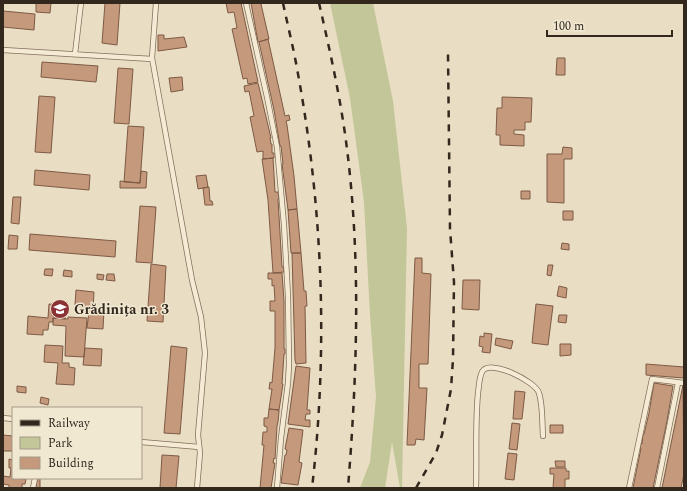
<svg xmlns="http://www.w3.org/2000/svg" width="687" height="491" viewBox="0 0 687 491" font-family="Spectral,serif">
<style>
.green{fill:#c2c698}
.building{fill:#c4997c;stroke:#7e5a44}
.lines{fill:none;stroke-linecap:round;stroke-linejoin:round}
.service-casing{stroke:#816f5c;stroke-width:6}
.service{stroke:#f5ebd5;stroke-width:4.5}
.rail{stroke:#33281e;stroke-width:2.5;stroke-dasharray:7 7;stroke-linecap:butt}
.labels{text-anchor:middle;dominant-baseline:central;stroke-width:3;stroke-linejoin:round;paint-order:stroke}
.poi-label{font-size:14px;font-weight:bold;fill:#33281e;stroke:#f1e8d2;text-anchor:start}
</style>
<rect width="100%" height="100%" fill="#e9ddc3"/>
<!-- green -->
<path class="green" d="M330,3H373L393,101L407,228L402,488H400L392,442L385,488H360L370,462L376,397L370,315L364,202L350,98Z"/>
<!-- building -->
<path class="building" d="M36,3H51L50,13L36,12Z
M105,3H120L117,45L102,43Z
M226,3H241L258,82L248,84L247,78L243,79L232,29L237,28L234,12L228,13Z
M251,3H264L261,4L269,39L258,42Z
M3,11L35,14L34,30L3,27Z
M158,35H164V39L184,37L187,47L158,51Z
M268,39L285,116L289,115L290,120L286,121L287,125L294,176L297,209L288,210L282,164H283L281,146H280L274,110L259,42Z
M557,58H565V75H556Z
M42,62L98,66L96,82L41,77Z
M118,68L133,69L129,124L114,123Z
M182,77L183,90L171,92L169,78Z
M258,83L271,138H270L271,144H272V153H274V158L263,159V151L257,152L250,117L254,116L249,91L245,92L244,86Z
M39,96L55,97L51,153L35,152Z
M502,97L532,98L531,122H525V130H514V134L524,135V146L500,145V135H496L497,108H502Z
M128,126L144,127L140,183L124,182Z
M563,147L572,148V159H564V203L547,202V154H562Z
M273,158L275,192H278L279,199H278L282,267H284V272L273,273L268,200L262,159Z
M35,170L90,175L89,190L34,185Z
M141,171L147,172L146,188H120V181L140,183Z
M206,175L208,187L198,189L196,176Z
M209,187L210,201H212L213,205H205L203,188Z
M521,191H530V199H521Z
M13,197H21L19,224L11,223Z
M140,206L156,207L152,263L136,262Z
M297,209L301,253H291L288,210Z
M563,211H573V220H563Z
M30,234L116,241L115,257L29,250Z
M9,235L18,236L17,249H8Z
M562,243L569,244V250L561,249Z
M292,253H301L304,291H306L307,306H305L306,363L296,364L295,360Z
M415,258H422V273L431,274L428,364H419V388H427L424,440L416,439L415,445H407Z
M151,264L166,266L163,322L147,321Z
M548,265H553L551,276L547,275Z
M45,269H53L52,276L44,275Z
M64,270L72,271V277L63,276Z
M268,273H282L284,301V349H285V354H284L282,384H283L279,410L269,409L272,389H269L270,382L272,383L275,348V311H270V301H275L274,285L272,286V279H268Z
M97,274L104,275L103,280L97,279Z
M107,274H114L115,281L106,280Z
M463,280H480L479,310L462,309Z
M559,286L567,288L566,298L557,296Z
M76,290L94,292L93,310H104L103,329L87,328L89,311L81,310L82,306L75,305Z
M49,304L66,305L65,319L53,318V322H49L48,330H43V335L27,334L28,316L48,318Z
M536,304L553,306L548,345L532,343Z
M559,315H567L566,323L558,322Z
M68,317L87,318L84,357L65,356L66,326L53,325V318L68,319Z
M484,333L492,334L490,353L482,352L483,347L479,346L480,336L484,337Z
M496,338L513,341L511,349L495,345Z
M560,344H571V355L560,356Z
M45,345L63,346L62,363H69V367L75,368L74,385L56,384L58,363L44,362Z
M171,346L187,348L180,434L164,433Z
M85,348L102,349L101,366L83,365Z
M646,364L684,367V378L646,375Z
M296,366L310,368L307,410H310V414H306L305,420H310V427L288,424Z
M654,383L673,386L667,421L653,488H633L641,448H640L641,443L642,444L643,434H644L649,413Z
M683,385L684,474L681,488H662Z
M17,386L26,387V393L17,392Z
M515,391L525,392L522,419H513Z
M41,397L49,399L48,405L40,403Z
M269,409L279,410V412L278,422L277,426L275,459L274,458L273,463H275L271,488H260L264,445H262L263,432H267V427L264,426V418H268Z
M512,423L520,424L517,450L509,449Z
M550,425H563V433H550Z
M289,428L303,430L299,462L302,463L298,485L281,483L285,455H286L287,450L285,449Z
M3,435L13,436V451H3Z
M508,453L517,454L514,480L505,479Z
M162,455L179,456L176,488H160Z
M9,459L13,460V478L26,479L25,484H22V488H9V485L3,484V476L10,477L11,468H9Z
M555,461H565V467H556Z
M550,468H566V471H569V479H565V488H553L554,474H550Z
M37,478H40V488H36Z"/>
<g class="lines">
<!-- service casing -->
<g class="service-casing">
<path id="service" d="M156,3L152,58L192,280L201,317L205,353L198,435L200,453L197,488
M246,3L267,97L277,147L284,225L288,296L289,364L288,383L281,438L277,488
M3,50L152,59
M75,54L81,3
M3,418L13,419
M141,442L199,447
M33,488L35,478
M476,488C477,456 475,425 478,393C479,387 479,378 482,372C489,358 535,381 539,393C543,406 542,422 543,436
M629,488L652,379L684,383
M657,488L678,383"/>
</g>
<!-- service -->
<use href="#service" class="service"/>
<!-- rail -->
<path class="rail" d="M283,3C288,27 294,50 298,74C323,210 328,351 312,488
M319,3C330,51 341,100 347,149C361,261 357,375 348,488
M416,488L436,453L442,435L451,389L453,359L454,282L450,229L448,54"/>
</g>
<!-- icons -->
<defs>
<g id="school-disc" transform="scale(1)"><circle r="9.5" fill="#8a3234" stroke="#f1e8d2"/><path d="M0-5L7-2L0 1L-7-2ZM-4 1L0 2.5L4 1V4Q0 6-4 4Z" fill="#fff"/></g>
</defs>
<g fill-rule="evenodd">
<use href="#school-disc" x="60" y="309"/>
</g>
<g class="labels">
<!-- poi labels -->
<g class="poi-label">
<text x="74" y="309">Grădinița nr. 3</text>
</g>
</g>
<!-- border -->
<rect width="687" height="491" fill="none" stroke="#33281e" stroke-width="8"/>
<!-- legend -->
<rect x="12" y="407" width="130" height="72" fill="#f1e8d2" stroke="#a59b8a"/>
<rect x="20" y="420" width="20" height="6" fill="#33281e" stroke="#a59b8a"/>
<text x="48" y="427" font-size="12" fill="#33281e">Railway</text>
<rect x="20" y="437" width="20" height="12" fill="#c2c698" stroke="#a59b8a"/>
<text x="48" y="447" font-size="12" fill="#33281e">Park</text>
<rect x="20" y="457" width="20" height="12" fill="#c4997c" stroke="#a59b8a"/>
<text x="48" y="467" font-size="12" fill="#33281e">Building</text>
<!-- scale -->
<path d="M547 30v6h125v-6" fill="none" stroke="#33281e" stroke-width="2"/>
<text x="553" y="30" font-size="12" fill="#33281e" stroke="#f1e8d2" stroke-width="3" paint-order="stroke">100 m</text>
</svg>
